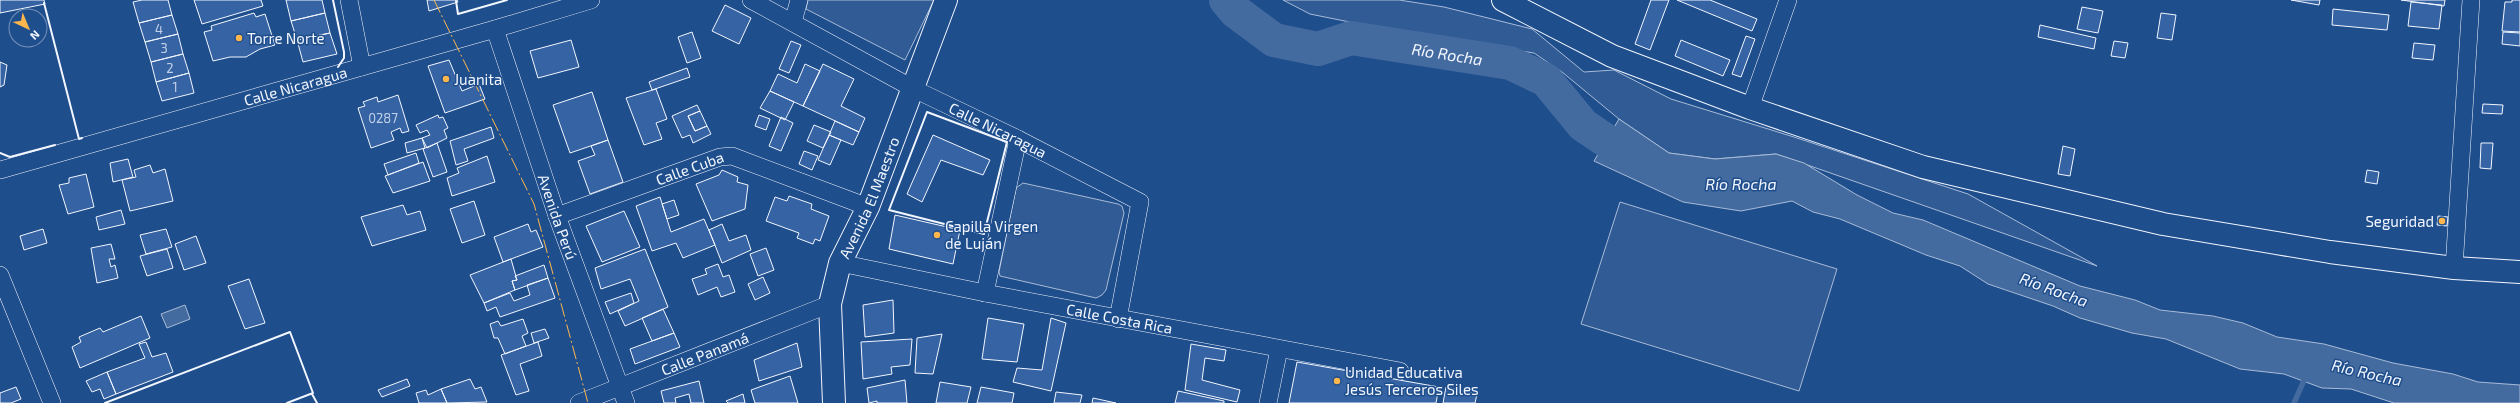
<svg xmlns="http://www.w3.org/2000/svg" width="2520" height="403" viewBox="0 0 2520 403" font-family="'Exo 2',sans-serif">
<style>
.built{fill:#305b95;stroke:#a8bbd7}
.water{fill:#446ba0;stroke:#a8bbd7}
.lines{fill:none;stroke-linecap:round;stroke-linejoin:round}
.stream{stroke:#446ba0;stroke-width:5.5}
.river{stroke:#446ba0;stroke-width:34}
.building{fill:#3563a3;stroke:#f2f6ff}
.street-casing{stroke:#f2f6ff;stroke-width:18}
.secondary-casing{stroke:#f2f6ff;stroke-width:24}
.street{stroke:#1f4e8c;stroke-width:17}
.secondary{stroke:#1f4e8c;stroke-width:22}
.wall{stroke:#f2f6ff;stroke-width:2}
.power{stroke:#ffb74d;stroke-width:1;stroke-dasharray:14 3 2 3;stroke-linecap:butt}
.poi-dot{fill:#ffb74d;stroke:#1f4e8c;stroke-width:1.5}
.labels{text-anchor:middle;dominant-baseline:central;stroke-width:3;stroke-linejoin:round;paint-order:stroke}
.number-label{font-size:13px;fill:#c3d1e8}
.poi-label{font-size:15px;fill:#f2f6ff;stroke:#1f4e8c;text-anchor:start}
.street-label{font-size:15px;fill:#f2f6ff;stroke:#1f4e8c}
.water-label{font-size:16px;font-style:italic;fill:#f2f6ff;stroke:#1f4e8c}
</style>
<rect width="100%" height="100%" fill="#1f4e8c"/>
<!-- built -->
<path class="built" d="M808,0H934L905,60L806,9Z
M1283,0H1399L1444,7L1532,29L1584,72L1614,70L1671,99L1794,137L1968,194L2097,266L1776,154L1715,159L1669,153L1619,119L1562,72L1534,53L1409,34L1310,14Z
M1023,183L1118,204L1122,206L1124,213L1106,290L1102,295L1096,298L1000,276L999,272L1016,188Z
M1620,202L1837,269L1799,391L1581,324Z"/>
<!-- water -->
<path class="water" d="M1619,119L1669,153L1715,159L1776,154L1804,163L1857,195L1893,213L1923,220L2080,286L2135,300L2160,310L2213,316L2243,323L2277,337L2324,344L2393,363L2453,374L2478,382L2520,385V403H2394L2351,389L2322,388L2284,374L2240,369L2166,339L2132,333L2080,318L2053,306L1988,284L1960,266L1926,255L1840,219L1813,212L1792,201L1741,211L1683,202L1594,161Z
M185,305L190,319L167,328L161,314Z"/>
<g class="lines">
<!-- stream -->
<path class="stream" d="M2294,403L2306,376"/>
<!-- river -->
<path class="river" id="s1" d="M1226,0L1235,11L1274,40L1318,49L1351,38L1510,63L1546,80L1583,125L1620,150L1647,161"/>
</g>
<!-- building -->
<path class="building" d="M0,0H44L45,4L0,13Z
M142,0H168L172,15L139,23L133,2Z
M194,0H261L263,6L202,24Z
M286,0H322L325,13L291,21Z
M427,0H457L458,2L429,11Z
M1651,0H1669L1650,50L1635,44Z
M1677,0H1710L1757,19L1752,31Z
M2291,0H2320L2319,5Z
M2401,0H2445L2444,6Z
M2512,0H2520V32L2502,31L2505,2H2512Z
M2411,2L2442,5L2439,29L2408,26Z
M725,5L751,18L739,44L712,31Z
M2082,7L2103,11L2098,33L2077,29Z
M2333,9L2389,15L2387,30L2332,25Z
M254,13L256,17L265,14L275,45L260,49L246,57H230L213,61L204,32L212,30L211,26Z
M325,13L330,33L297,40L291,21Z
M2161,13L2176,15L2172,40L2157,38Z
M172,15L178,34L145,42L139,23Z
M2040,25L2096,38L2094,49L2038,37Z
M692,32L701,58L687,63L678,37Z
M2503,32L2520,33V46L2502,44Z
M330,33L337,54L303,62L297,40Z
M178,34L183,54L151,62L145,42Z
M1746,36L1755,39L1741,77L1732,74Z
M571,40L579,67L538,78L530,51Z
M1681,40L1730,60L1723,76L1675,56Z
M791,41L801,45L789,73L779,69Z
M2114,41L2128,43L2125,58L2111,56Z
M2414,43L2435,45L2433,60L2412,58Z
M183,54L189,73L156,82L151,62Z
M449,60L462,91L479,84L485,99L445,113L428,66Z
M0,62L7,65L4,85L0,87Z
M805,64L820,71L803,106L770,91L778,74L797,83Z
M823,64L854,79L841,106L865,118L859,132L803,106Z
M687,68L690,77L652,90L649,82Z
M189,73L194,93L162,101L156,82Z
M656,89L667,119L656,123L662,139L644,145L626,98Z
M770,91L794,102L785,120L760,108Z
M592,92L608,140L570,153L553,105Z
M398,95L409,131L402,133L400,128L391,132L394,140L371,148L358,108L365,106L363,102L377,97L378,102Z
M2483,104L2503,105L2502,114L2482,113Z
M697,105L700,111L688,116L695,131L707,126L711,134L693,143L690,135L682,138L672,116Z
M700,111L707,126L695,131L688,116Z
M438,115L439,118L443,117L448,128L444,130L447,138L427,148L422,138L430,135L427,130L420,133L416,125Z
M759,115L770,119L766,130L755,126Z
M781,117L793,123L781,151L769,146Z
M835,121L859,132L853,145L829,135Z
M814,125L831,132L823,148L807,141Z
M491,127L494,138L464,149L468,161L456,165L450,141Z
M829,135L841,140L830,165L818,160Z
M933,135L990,160L983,175L941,160L922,202L907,194Z
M422,138L425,148L407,153L405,143Z
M608,140L623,182L590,194L578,161L595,155L591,146Z
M437,143L447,172L433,177L423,149Z
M2481,143H2493L2491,169L2480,168Z
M2063,146L2075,149L2070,176L2058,174Z
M804,151L818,156L812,170L799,164Z
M416,153L419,163L388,175L384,164Z
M487,156L495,182L452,196L447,178L459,173L457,168Z
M128,159L133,177L113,182L110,163Z
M423,162L430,181L393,193L385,176Z
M150,165L153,173L165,169L173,201L130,211L122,180L136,177L134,170Z
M722,170L738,177L737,182L748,185L745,209L712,221L696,184L719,175Z
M2367,170L2379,172L2377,184L2365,182Z
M86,174L94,207L68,214L59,185L69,183V178Z
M789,196L812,204L811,209L829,216L820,241L815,239L813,244L797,238L799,233L766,221L775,197L787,201Z
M660,197L671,232L704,219L715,245L683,258L676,243L652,251L636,206Z
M674,200L679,215L667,219L662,204Z
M474,201L485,235L462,243L450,209Z
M403,205L407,215L420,211L426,230L372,246L361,217Z
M121,210L125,224L99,230L96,217Z
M624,211L640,247L602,262L586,226Z
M895,215L960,230L953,264L889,249Z
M2438,216L2448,217L2447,226L2437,225Z
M528,224L531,232L536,230L543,247L503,262L494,237Z
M722,224L729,241L746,235L751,250L722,263L709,230Z
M43,229L47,243L24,250L20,236Z
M166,229L172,247L146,254L140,235Z
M196,236L206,263L184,270L175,244Z
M111,244L115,259H109L111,267L115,265L118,278L97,283L91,248Z
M766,248L774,270L758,276L750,254Z
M167,249L173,268L147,276L140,256Z
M645,249L668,307L625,326L618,311L639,301L630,279L601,289L595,268Z
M511,259L517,280L512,281L515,290L484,303L470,275Z
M718,264L723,277L729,275L735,292L721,297L717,287L698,295L692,279L707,274L705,269Z
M544,265L548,278L515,290L512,281L517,280L515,276Z
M763,277L770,293L755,300L748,284Z
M548,278L555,298L500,317L496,307L487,311L484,303L510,293L514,301L530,295L527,285Z
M249,279L265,323L245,329L228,286Z
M631,293L634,303L610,314L605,302Z
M893,300L894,333L865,337L863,305Z
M663,309L674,333L652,341L642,318Z
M141,316L150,338L80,368L72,347L81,342L79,337L100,328L103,332Z
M988,318L1024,324L1017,362L982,359Z
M1051,318L1066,323L1051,391L1013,382L1017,368L1042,370Z
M523,319L528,333L522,336L526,346L505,354L498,338H494L490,324L498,321L501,326Z
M545,329L549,338L534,343L531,333Z
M674,333L680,347L635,364L630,349Z
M942,334L933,374L915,373L917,338Z
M912,339L910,365L891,367L892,374L863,379L861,342Z
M146,342L152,357L166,353L173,372L116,394L107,372L145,358L139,344Z
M538,342L542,356L520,364L529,391L516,395L501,355Z
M797,343L802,367L759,381L754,360Z
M1191,344L1226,350L1224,361L1205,358L1202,380L1240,390L1237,402L1185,390Z
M1297,362L1439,387L1436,403H1289Z
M107,372L116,394L104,399L100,389L92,392L86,381Z
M790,376L798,403H755L751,390Z
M407,379L410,386L382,397L378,390Z
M470,379L475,389L481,387L487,402L447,403L441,389Z
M905,380L907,403H877V401L869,403L867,388Z
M699,381L704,403H691L689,394L675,398L676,403H664L661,391Z
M940,382L971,387L967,403H936Z
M16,387L21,399L11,403H0V393Z
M981,387L1014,393L1012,403H977Z
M1446,387L1477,394L1475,403H1443Z
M441,389L447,403H419L416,393L426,390L428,395Z
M1178,391L1224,401V403H1175Z
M1056,392L1082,395L1080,403H1054Z
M743,394L745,403H728L726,401Z
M1093,398L1116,403H1092Z"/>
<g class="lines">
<!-- street casing -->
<g class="street-casing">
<g id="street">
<path d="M349,0L362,67"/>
<path id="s2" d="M751,0L914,89L1018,139L1140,202L1118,319"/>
<path d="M793,22L799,0"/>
<path id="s3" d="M495,29L557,216L626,403"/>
<path d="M1750,108L1788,0"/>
<path id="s4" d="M0,170L495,29L591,0"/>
<path id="s5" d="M557,216L720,157L732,156L868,207"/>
<path id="s6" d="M840,263L985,293L1400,371"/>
<path d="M2454,268L2471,0"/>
<path d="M0,275L52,403"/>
<path d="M985,293L1018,139"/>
<path id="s7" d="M579,403L830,304"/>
<path d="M1268,403L1279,349"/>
</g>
</g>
<!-- secondary casing -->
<g class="secondary-casing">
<g id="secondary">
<path d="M1503,0L1612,56L1750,108L1923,167L2163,224L2330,252L2454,268L2520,272"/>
<path id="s8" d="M834,403L830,304L840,263L868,207L946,0"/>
</g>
</g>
<!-- street -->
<use href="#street" class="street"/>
<!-- secondary -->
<use href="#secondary" class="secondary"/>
<!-- wall -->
<path class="wall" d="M333,0L344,52V58L338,67
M456,1L458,14L507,0
M44,3L79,139L82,138
M927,112L1007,142L984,234L889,210Z
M0,153L10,157L55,145
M312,394L317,403
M105,403L290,332L313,393L287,403"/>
<!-- power -->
<path class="power" d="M434,0L534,204L588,403"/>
</g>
<!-- markers -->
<g class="poi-dot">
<circle cx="239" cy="38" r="4"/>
<circle cx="446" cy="79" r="4"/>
<circle cx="2442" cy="221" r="4"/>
<circle cx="937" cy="235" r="4"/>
<circle cx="1337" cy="381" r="4"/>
</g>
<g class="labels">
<!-- number labels -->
<g class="number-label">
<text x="159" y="29">4</text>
<text x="164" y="48">3</text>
<text x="170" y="68">2</text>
<text x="175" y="87">1</text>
<text x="383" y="118">0287</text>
</g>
<!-- poi labels -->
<g class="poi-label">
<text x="247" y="38">Torre Norte</text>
<text x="454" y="79">Juanita</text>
<text x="2434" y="221" text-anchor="end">Seguridad</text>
<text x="945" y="226">Capilla Virgen<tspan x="945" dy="17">de Luján</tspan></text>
<text x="1345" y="372">Unidad Educativa<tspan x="1345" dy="17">Jesús Terceros Siles</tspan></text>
</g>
<!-- street labels -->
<g class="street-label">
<text stroke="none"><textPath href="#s4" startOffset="307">Calle Nicaragua</textPath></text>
<text stroke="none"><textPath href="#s2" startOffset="279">Calle Nicaragua</textPath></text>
<text stroke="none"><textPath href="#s5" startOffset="141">Calle Cuba</textPath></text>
<text stroke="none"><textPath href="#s8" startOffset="213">Avenida El Maestro</textPath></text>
<text stroke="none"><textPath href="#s3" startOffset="198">Avenida Perú</textPath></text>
<text stroke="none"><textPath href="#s6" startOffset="285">Calle Costa Rica</textPath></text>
<text stroke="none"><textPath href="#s7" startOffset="135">Calle Panamá</textPath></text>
</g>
<!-- water labels -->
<g class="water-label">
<text stroke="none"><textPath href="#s1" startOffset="240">Río Rocha</textPath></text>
<text x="1741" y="183">Río Rocha</text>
<text transform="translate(2054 289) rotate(20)">Río Rocha</text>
<text transform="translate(2367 372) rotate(13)">Río Rocha</text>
</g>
</g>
<!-- north arrow -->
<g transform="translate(28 28) rotate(136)"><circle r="19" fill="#1f4e8c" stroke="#7391ba"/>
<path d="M0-3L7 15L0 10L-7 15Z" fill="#ffb74d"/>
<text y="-6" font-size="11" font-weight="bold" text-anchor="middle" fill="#f2f6ff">N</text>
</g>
</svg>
